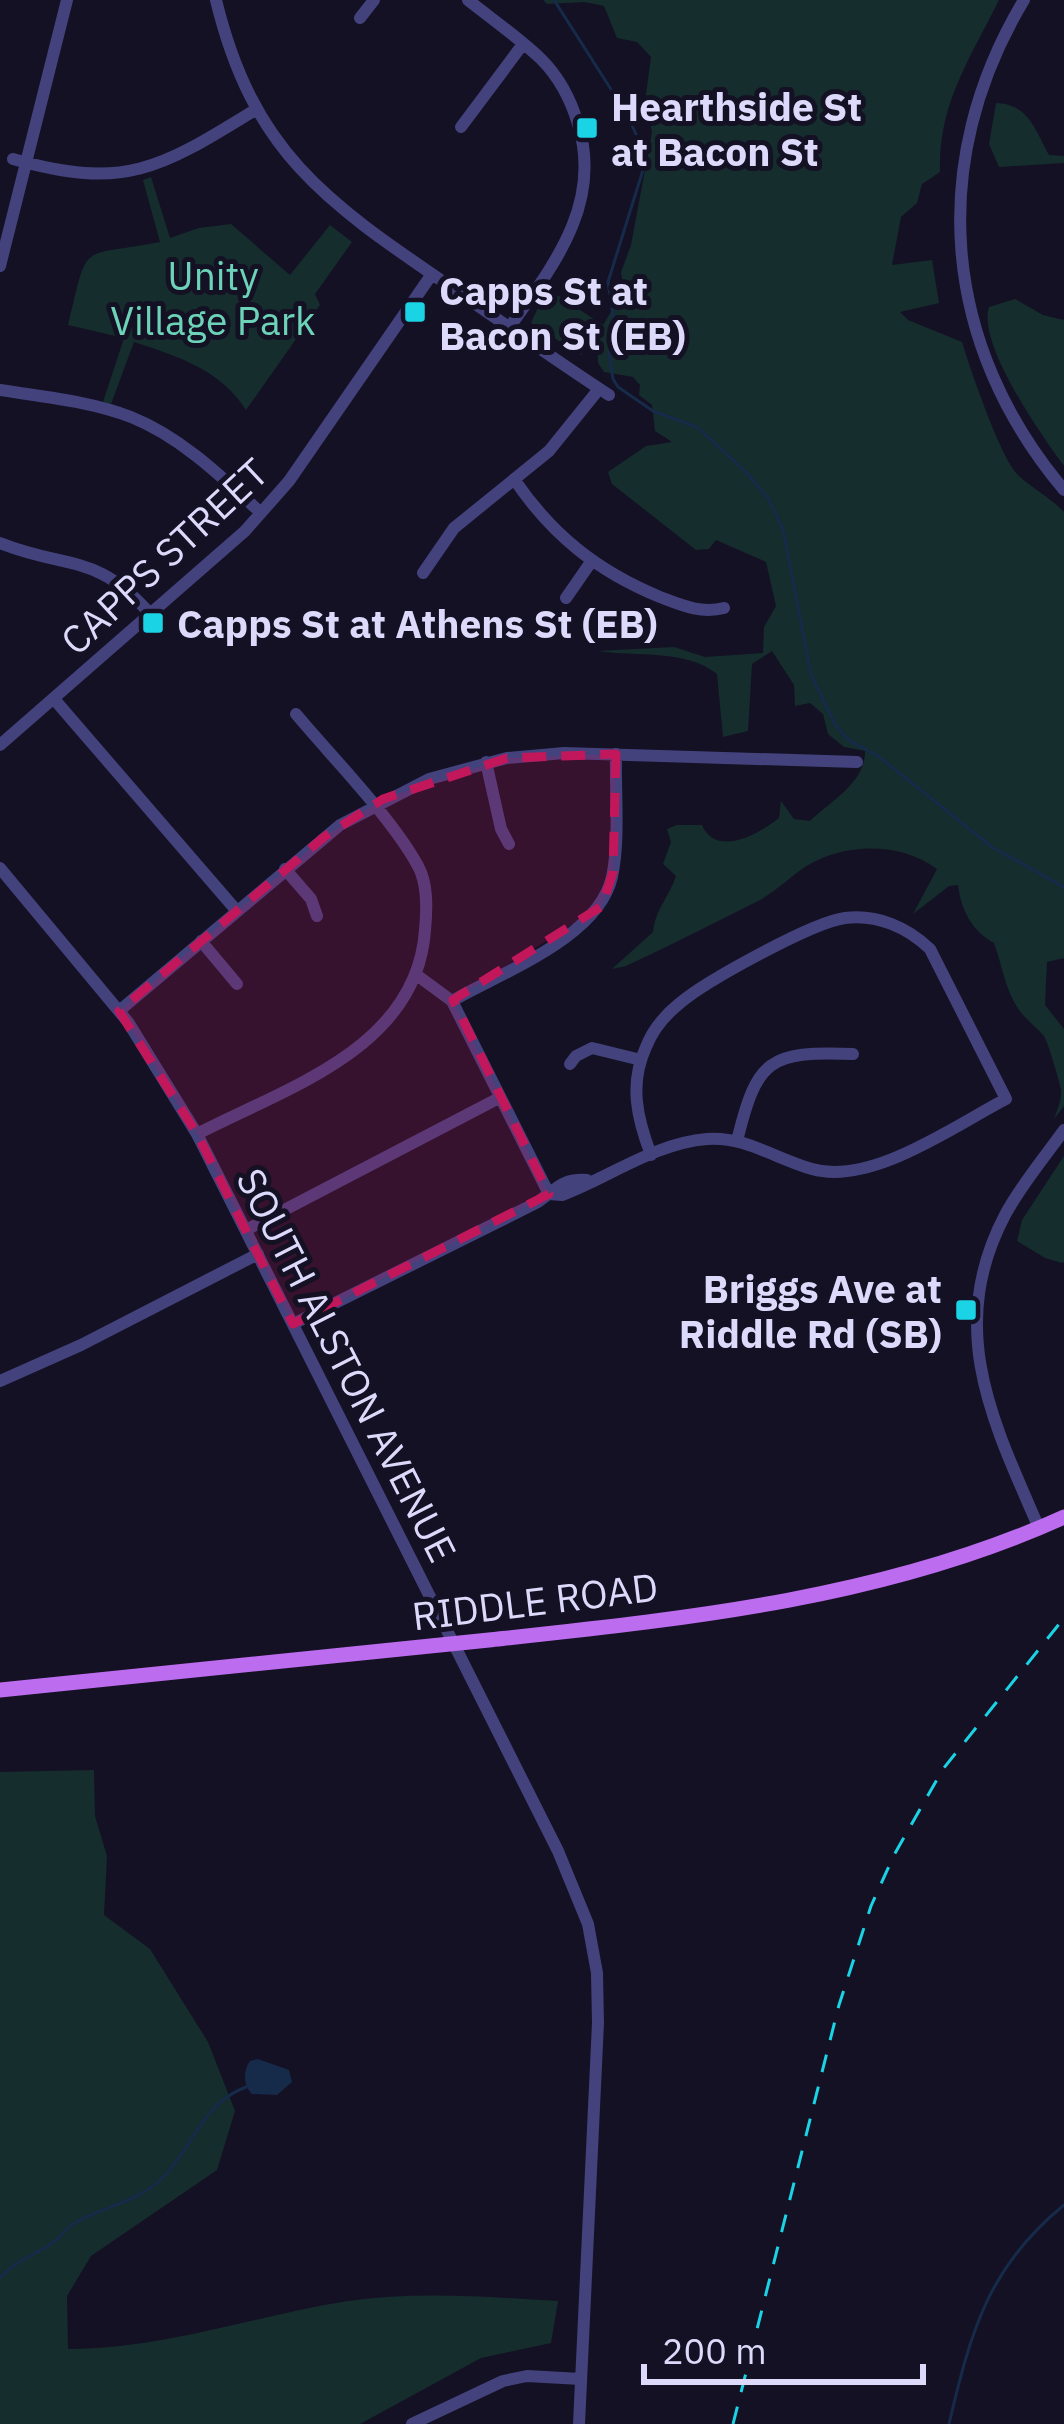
<svg xmlns="http://www.w3.org/2000/svg" width="1064" height="2424" viewBox="0 0 1064 2424" font-family="'IBM Plex Sans',sans-serif">
<style>
.green{fill:#152d2c}
.water{fill:#162a49}
.lines{fill:none;stroke-linecap:round;stroke-linejoin:round}
.stream{stroke:#162a49;stroke-width:3}
.minor{stroke:#43427d;stroke-width:12}
.major{stroke:#bc6cee;stroke-width:15}
.rail{stroke:#1ad3e5;stroke-width:3;stroke-dasharray:18 15;stroke-linecap:butt}
.marked{fill:#c2185b;fill-opacity:0.2;stroke:#c2185b;stroke-width:9;stroke-dasharray:24 15;stroke-linejoin:round}
.poi-dot{fill:#1ad3e5;stroke:#141124;stroke-width:4.5}
.labels{text-anchor:middle;dominant-baseline:central;stroke-width:10;stroke-linejoin:round;paint-order:stroke}
.poi-label{font-size:39px;font-weight:bold;fill:#dcd9fb;stroke:#141124;text-anchor:start}
.park-label{font-size:39px;fill:#6cd3b8;stroke:#141124}
.street-label{font-size:39px;fill:#dcd9fb;stroke:#141124}
</style>
<rect width="100%" height="100%" fill="#141124"/>
<!-- green -->
<path class="green" d="M543,0H999C970,59 938,104 940,172L922,184L917,203L901,217L892,265L932,260L939,303L900,312L908,320L962,342C970,368 1001,460 1019,476C1033,489 1050,497 1064,512V958L1047,962L1045,1005L1064,1029V1106L1054,1119C1057,1110 1062,1100 1061,1090C1060,1083 1048,1042 1044,1036C1035,1026 1025,1019 1017,1007C1005,988 1002,965 994,943C972,931 961,910 958,885L949,886L913,914L937,869C901,842 844,842 805,867C790,877 776,891 760,900C716,922 671,945 626,966L612,969L653,932C655,910 669,897 676,876L663,864L671,842L667,829L677,825H702C716,858 759,834 779,818L781,801L794,819L810,821C832,800 865,783 865,751L844,747L828,734L823,714L810,703L795,706L794,685L772,651L752,664L748,731L723,737L717,674C686,649 637,657 598,651L674,647L705,657L763,653L764,627L776,606L766,562L716,540L709,549L696,550L612,484L608,472L646,446L672,442L655,431L652,405L639,395L640,385L633,377L604,372L598,363L597,334L581,355L531,323L544,294L551,291L603,325L624,290L621,272L631,245L652,132L645,102L651,57L637,42L617,38L604,6L585,2L547,4Z
M996,103C1029,104 1035,130 1049,155L1064,156V163L999,167L989,144Z
M151,177L170,238L199,228L231,224L290,275L330,225L352,242L315,294L320,305L246,410C221,370 177,356 134,342L111,404L103,402L124,338L68,325C89,239 77,258 160,242L143,180Z
M1015,299L1043,315L1064,320V466C1042,436 977,344 989,307Z
M1064,1156V1262L1062,1263L1045,1258L1017,1241L1022,1220Z
M94,1770L95,1816L107,1856L104,1915L150,1949L208,2042L235,2111L217,2170L91,2256L67,2296L68,2349C164,2349 253,2316 348,2301C417,2291 488,2297 558,2301L551,2343L481,2358L360,2424H0V1772Z"/>
<!-- water -->
<path class="water" d="M258,2059L289,2070L292,2082L277,2095L252,2094C243,2086 243,2070 250,2061Z"/>
<g class="lines">
<!-- stream -->
<path class="stream" d="M554,0L628,116L642,148L643,170L608,282L613,315L609,355L613,379L618,387L653,411L697,427L744,470L768,498L783,529L811,675L836,726L850,741L878,756L992,847L1064,887
M0,2278C15,2260 36,2255 54,2242C61,2236 67,2227 75,2223C101,2207 135,2203 159,2181C194,2149 199,2105 246,2087
M949,2424C971,2331 988,2267 1064,2205"/>
<!-- minor -->
<path class="minor" d="M216,0C253,152 325,201 448,285C502,322 555,360 609,395
M468,0C492,19 519,38 541,59C559,77 571,100 578,124C603,204 553,266 509,328
M1024,0C926,163 942,345 1064,490
M360,18L374,0
M461,127L523,44
M13,159C125,191 161,168 255,110
M0,266L67,0
M0,390C43,397 90,401 131,417C181,437 222,477 261,513
M514,479C552,535 597,571 660,597C681,605 701,614 724,608
M0,543C68,570 97,552 151,615
M423,573L454,528L549,451L599,389
M566,598L591,562
M54,699L236,910
M0,745L245,531L289,481L432,274
M486,762L501,829L509,844
M0,868L128,1022L197,1134L558,1851L588,1924L597,1973L598,2023L579,2424
M285,869L311,899L317,916
M201,941L237,984
M418,976L452,1001L549,1194
M452,1001C502,972 598,938 612,877C620,839 615,793 616,754
M119,1011L340,825L429,779L507,758L564,753L857,762
M570,1064L576,1056L592,1048L641,1060
M197,1134C288,1087 417,1048 425,930C427,909 428,884 418,866C392,818 332,757 296,714
M737,1141C757,1059 769,1051 853,1054
M549,1194L562,1195C608,1178 655,1143 707,1139C745,1136 776,1159 812,1169C871,1186 954,1126 1006,1099L930,949C907,927 877,914 845,918C813,922 706,981 680,1003C665,1015 653,1029 646,1047C629,1084 637,1118 651,1155
M246,1230L499,1098
M293,1324L538,1202C557,1188 563,1178 587,1180
M0,1381L81,1345L258,1254
M1039,1528C993,1422 945,1329 1005,1215C1021,1185 1044,1158 1064,1130
M412,2424L503,2381L527,2376L581,2379"/>
<!-- major -->
<path class="major" d="M0,1690C163,1674 326,1657 489,1640C684,1619 884,1599 1064,1517"/>
<!-- rail -->
<path class="rail" d="M733,2424L839,2005L871,1906L894,1855L943,1769L1064,1618"/>
</g>
<!-- marked area -->
<path class="marked" d="M616,754L613,872L602,906L453,1000L549,1194L293,1324L197,1134L119,1011L324,837L383,799L507,758Z"/>
<!-- markers -->
<g class="poi-dot">
<rect x="575" y="116" width="24" height="24" rx="6"/>
<rect x="403" y="300" width="24" height="24" rx="6"/>
<rect x="141" y="611" width="24" height="24" rx="6"/>
<rect x="954" y="1298" width="24" height="24" rx="6"/>
</g>
<g class="labels">
<!-- poi labels -->
<g class="poi-label">
<text x="611" y="106">Hearthside St<tspan x="611" dy="45">at Bacon St</tspan></text>
<text x="439" y="290">Capps St at<tspan x="439" dy="45">Bacon St (EB)</tspan></text>
<text x="177" y="623">Capps St at Athens St (EB)</text>
<text x="942" y="1288" text-anchor="end">Briggs Ave at<tspan x="942" dy="45">Riddle Rd (SB)</tspan></text>
</g>
<!-- park labels -->
<g class="park-label">
<text x="213" y="275">Unity<tspan x="213" dy="45">Village Park</tspan></text>
</g>
<!-- street labels -->
<g class="street-label">
<text transform="translate(164 556) rotate(-43)">CAPPS STREET</text>
<text transform="translate(347 1365) rotate(63)">SOUTH ALSTON AVENUE</text>
<text transform="translate(535 1601) rotate(-7)">RIDDLE ROAD</text>
</g>
</g>
<!-- scale -->
<path d="M644 2364v18h279v-18" fill="none" stroke="#dcd9fb" stroke-width="6"/>
<text x="662" y="2364" font-size="36" fill="#dcd9fb" stroke="#141124" stroke-width="9" paint-order="stroke">200 m</text>
</svg>
